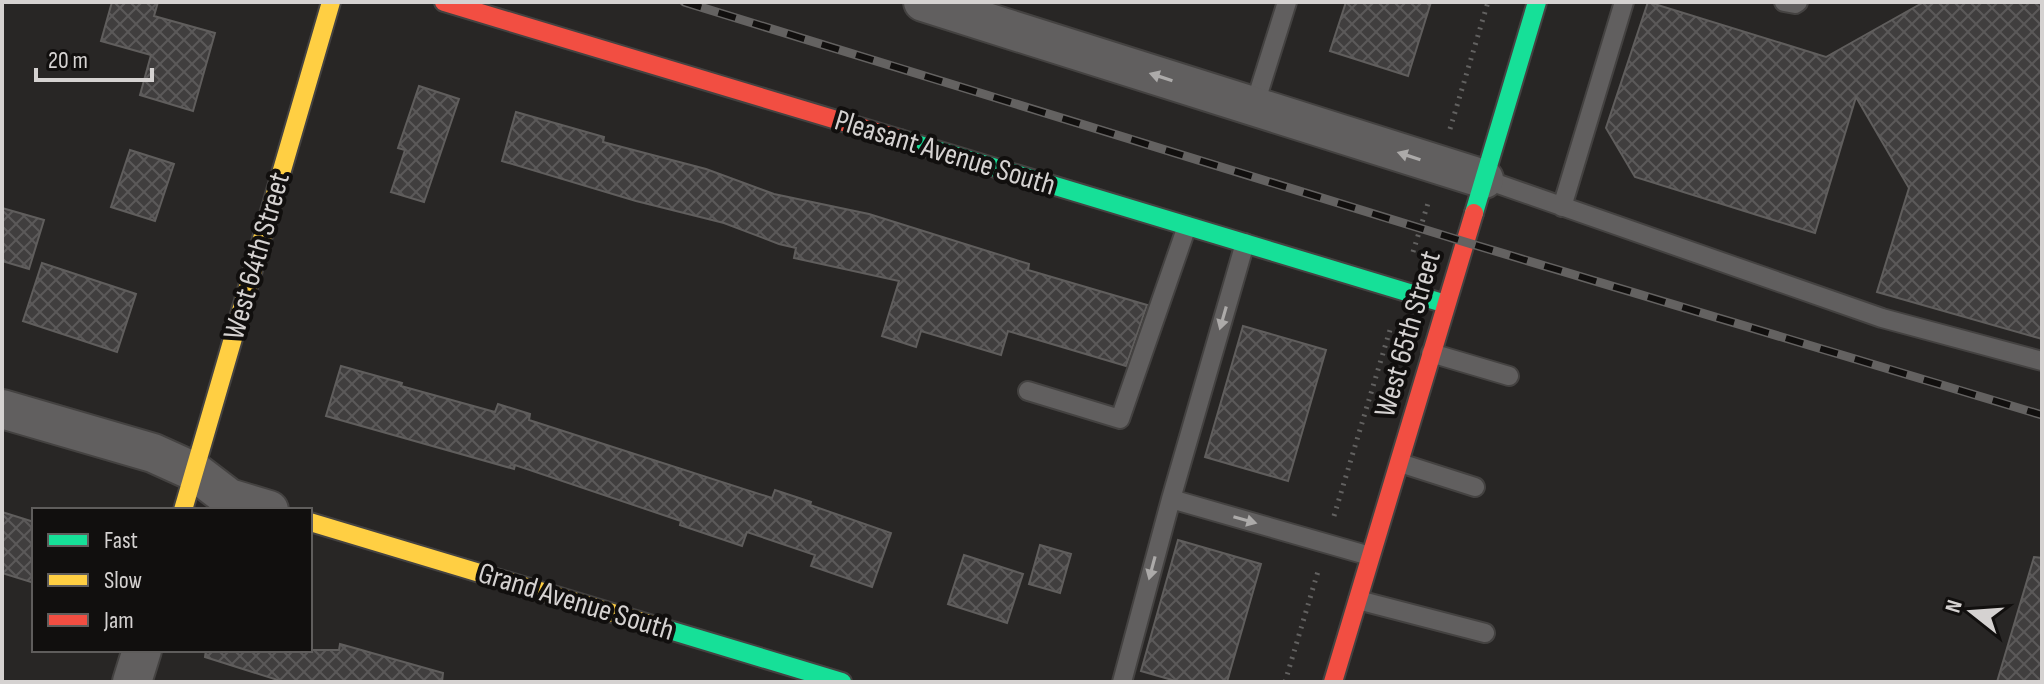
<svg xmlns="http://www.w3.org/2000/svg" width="2044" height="684" viewBox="0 0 2044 684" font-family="'Sofia Sans Condensed',sans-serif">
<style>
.building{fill:url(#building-cross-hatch);stroke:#605e5d;stroke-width:2}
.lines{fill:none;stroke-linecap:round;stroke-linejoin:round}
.lane-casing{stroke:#444241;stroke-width:22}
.street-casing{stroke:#444241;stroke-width:42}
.fast-casing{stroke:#444241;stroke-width:22}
.slow-casing{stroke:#444241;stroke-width:22}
.jam-casing{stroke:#444241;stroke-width:22}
.path{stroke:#626160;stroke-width:5;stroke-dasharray:2 6;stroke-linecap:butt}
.lane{stroke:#615f5f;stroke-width:18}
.street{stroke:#615f5f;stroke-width:38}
.fast{stroke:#16e098;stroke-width:18}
.slow{stroke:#ffcf43;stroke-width:18}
.jam{stroke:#f24e42;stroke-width:18}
.rail-casing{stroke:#646261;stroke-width:9}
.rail{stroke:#110f0e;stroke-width:6;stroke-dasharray:18;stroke-linecap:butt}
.oneway{fill:#acaaa9}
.labels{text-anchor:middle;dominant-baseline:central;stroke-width:8;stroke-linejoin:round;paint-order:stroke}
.street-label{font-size:30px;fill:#d5d2d1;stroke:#110f0e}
</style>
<defs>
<pattern id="building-cross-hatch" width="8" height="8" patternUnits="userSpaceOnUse" patternTransform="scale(2)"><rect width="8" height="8" fill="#403e3e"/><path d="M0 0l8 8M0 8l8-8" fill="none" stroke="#5b5959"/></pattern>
</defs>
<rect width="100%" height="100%" fill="#282625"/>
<!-- building -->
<path class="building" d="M112,2H158L154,16L215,33L193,111L140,95L151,55L101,41Z
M1346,2H1431L1408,76L1330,51Z
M1648,2L1826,57L1924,2H2042V339L1877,292L1909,188L1856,97L1815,233L1635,177L1606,128Z
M419,86L459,99L424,202L391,192L405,150L398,148Z
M516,112L604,137L603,142L706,169L774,194L869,214L1029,264L1028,270L1147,305L1126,366L1008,331L1001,355L921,331L916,347L882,336L899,281L794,258L796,248L779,244L724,223L636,201L502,161Z
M130,150L174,164L155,221L111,207Z
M2,208L44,220L29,269L2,261Z
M42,263L136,294L117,352L23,321Z
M1243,326L1326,350L1288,481L1205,457Z
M341,366L402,383L401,386L495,412L498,404L530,414L529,420L772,498L775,490L811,502L810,505L891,533L872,587L811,566L815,555L747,532L742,546L680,525L681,521L515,465L514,469L326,416Z
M2,512L34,522V583L2,573Z
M1178,540L1261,564L1227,682H1179L1141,671Z
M1040,545L1071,554L1060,593L1029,584Z
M964,555L1023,574L1007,623L948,604Z
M2034,557L2042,558V682H1997Z
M340,644L443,673L442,682H284L205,657L206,650H339Z"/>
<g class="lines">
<!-- lane casing -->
<g class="lane-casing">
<path id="lane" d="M1784,2L1795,4L1798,2
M1254,107L1287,2
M1484,179L1882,318L2042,361
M1562,207L1624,2
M1431,353L1509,376
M1028,391L1120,419L1187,226
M1400,463L1475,487
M1171,499L1370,556
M1358,600L1485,633
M1122,682L1171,499L1245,243"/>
</g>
<!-- street casing -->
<g class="street-casing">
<path id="street" d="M923,2L1484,179
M2,409L153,453L195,472L229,498L269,510
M132,682L142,650"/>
</g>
<!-- fast casing -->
<g class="fast-casing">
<path id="fast" d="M900,139L1446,304
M1474,213L1537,2
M656,626L842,682"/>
</g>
<!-- slow casing -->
<g class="slow-casing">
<path id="slow" d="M183,510L331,2
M310,522L656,626"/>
</g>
<!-- jam casing -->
<g class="jam-casing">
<path id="jam" d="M444,2L900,139
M1333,682L1474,213"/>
</g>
<!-- path -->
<path class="path" d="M1450,129L1488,2
M1413,252L1429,200
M1334,516L1390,330
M1285,682L1319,568"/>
<!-- lane -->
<use href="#lane" class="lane"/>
<!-- street -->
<use href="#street" class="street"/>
<!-- fast -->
<use href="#fast" class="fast"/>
<!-- slow -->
<use href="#slow" class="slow"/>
<!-- jam -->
<use href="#jam" class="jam"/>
<!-- rail casing -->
<g class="rail-casing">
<path id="rail" d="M684,2L1465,242L2042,415"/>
</g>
<!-- rail -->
<use href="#rail" class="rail"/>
</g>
<!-- one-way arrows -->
<defs><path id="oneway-solid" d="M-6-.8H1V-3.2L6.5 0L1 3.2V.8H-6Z" transform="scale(2)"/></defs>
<g class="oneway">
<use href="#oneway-solid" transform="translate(1161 77) rotate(-162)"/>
<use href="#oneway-solid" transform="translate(1409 156) rotate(-162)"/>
<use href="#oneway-solid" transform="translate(1223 318) rotate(106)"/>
<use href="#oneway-solid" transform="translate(1245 520) rotate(16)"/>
<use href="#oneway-solid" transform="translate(1152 568) rotate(105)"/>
</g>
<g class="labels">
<!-- street labels -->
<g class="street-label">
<text transform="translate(945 153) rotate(17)">Pleasant Avenue South</text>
<text transform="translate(257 256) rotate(-74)">West 64th Street</text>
<text transform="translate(1408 334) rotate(-74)">West 65th Street</text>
<text transform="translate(576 602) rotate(17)">Grand Avenue South</text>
</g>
</g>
<!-- border -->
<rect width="2044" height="684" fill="none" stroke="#d5d2d1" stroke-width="8"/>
<!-- legend -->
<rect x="32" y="508" width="280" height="144" fill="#110f0e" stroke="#5f5d5c" stroke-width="2"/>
<rect x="48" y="534" width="40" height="12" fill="#16e098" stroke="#5f5d5c" stroke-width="2"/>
<text x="104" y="548" font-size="24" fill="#d5d2d1">Fast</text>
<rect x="48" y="574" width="40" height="12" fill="#ffcf43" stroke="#5f5d5c" stroke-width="2"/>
<text x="104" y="588" font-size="24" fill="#d5d2d1">Slow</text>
<rect x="48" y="614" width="40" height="12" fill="#f24e42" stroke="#5f5d5c" stroke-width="2"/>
<text x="104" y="628" font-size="24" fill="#d5d2d1">Jam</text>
<!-- north arrow -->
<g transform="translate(1972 612) rotate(287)" stroke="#110f0e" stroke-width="6" paint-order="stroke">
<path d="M0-6L14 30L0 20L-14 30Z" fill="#d5d2d1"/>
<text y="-12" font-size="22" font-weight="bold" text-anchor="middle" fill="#d5d2d1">N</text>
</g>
<!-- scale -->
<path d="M36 68v12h116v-12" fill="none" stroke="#d5d2d1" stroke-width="4"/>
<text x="48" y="68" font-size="24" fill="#d5d2d1" stroke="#110f0e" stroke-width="6" paint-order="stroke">20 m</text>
</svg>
